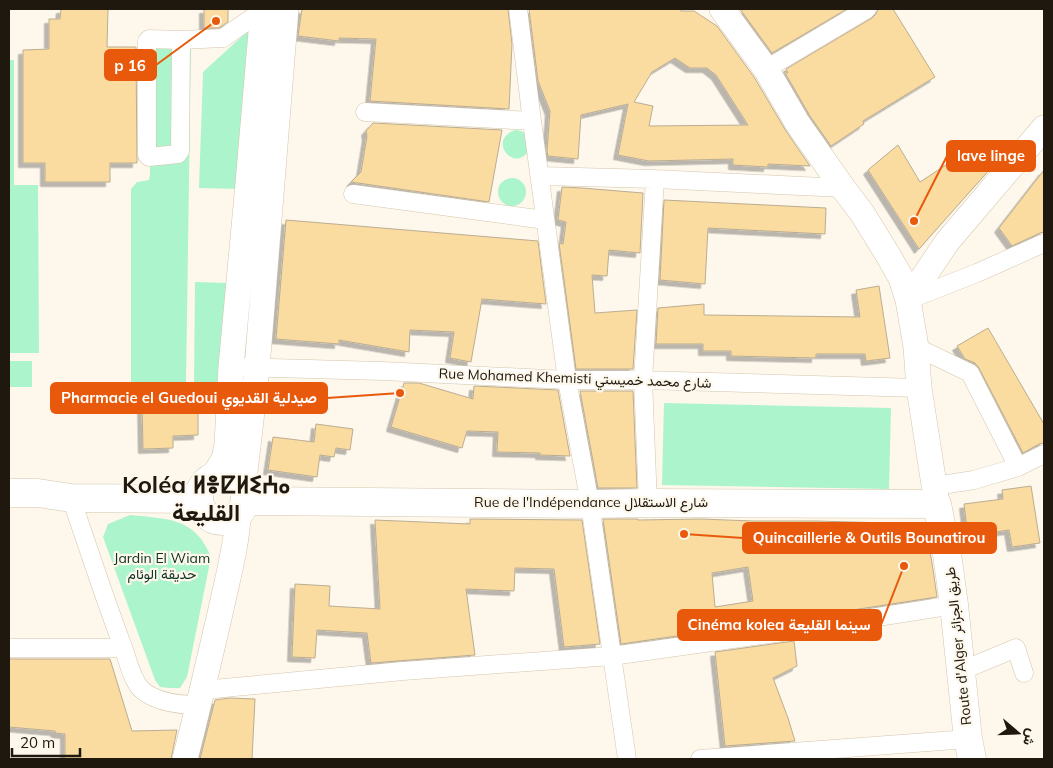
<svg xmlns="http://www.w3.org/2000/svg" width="1053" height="768" viewBox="0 0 1053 768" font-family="Mulish,Vazirmatn,'Noto Sans Tifinagh',sans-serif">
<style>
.green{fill:#acf4cb}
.building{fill:#fadba0;stroke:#bbad92;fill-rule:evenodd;filter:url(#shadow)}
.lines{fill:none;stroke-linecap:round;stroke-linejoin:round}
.minor-casing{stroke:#d5c6ab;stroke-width:19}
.secondary-casing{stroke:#d5c6ab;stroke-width:26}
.primary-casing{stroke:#d5c6ab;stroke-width:29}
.minor{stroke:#fff;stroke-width:18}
.secondary{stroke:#fff;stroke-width:25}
.primary{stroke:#fff;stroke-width:28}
.labels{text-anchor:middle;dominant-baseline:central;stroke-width:4.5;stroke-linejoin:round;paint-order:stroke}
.street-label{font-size:14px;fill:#1e180e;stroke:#fdf7ec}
.park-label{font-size:14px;fill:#0d3220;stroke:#fdf7ec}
.town-label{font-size:24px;font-weight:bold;fill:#1e180e;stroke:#fdf7ec}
.leader{fill:none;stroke:#e8590c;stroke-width:2}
.callout-dot{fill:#e8590c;stroke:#fdf7ec;stroke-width:2}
.callout{fill:#e8590c;stroke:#e8590c;stroke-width:2}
.callout-label{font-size:15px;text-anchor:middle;font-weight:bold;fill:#fff}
</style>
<defs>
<filter id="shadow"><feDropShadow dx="-4.5" dy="4.5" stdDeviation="0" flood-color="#0004"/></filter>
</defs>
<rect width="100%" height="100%" fill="#fdf7ec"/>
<!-- green -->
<path class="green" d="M250,29L240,189L199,188L203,72Z
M191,44L186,382L138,386H131V189L137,182L149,180L150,175L149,52L150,48Z
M9,60H14V185H38L39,353H9Z
M516,130L521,131L526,134L530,149C514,176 486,138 516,130Z
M498 192a14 14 0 1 1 28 0a14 14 0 1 1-28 0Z
M195,282L228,283L222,388L194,389Z
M32,361V387H9V361Z
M664,403L891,408L889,489L662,485Z
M130,515C167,519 195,517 211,557L187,677L180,688H170L160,687L155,680L103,537L108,524Z"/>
<!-- building -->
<path class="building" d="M61,9H108L107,47H136L137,163H110V182H45V163H23V50L49,49V19H60Z
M204,9H228V22L219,28H204Z
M302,9H508L512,44L509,109L370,101L376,39L339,38V41L298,36Z
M529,9H680L681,11H694L717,26L754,77L786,131L810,166L768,164V167L733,165V159L649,161L618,155L628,104L581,115L578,159L548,156L547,151L550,111L538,81ZM675,58L690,68H707L716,75L748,125L649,126L653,106L634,102L652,72Z
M740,9H847L772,53Z
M878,9H893L935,77L863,121L864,124L831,146L810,116L784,71L788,73L786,69L872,18L876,14Z
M373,123L502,130L489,202L351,182L361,172L367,136L366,131Z
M898,145L920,182L976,145L990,169L919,249L868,170Z
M1044,170V232L1040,233L1012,246L999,228Z
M562,187L582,188L643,193L640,253L609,250L607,276L592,275L595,313L637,310L633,369H576L559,243L563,244L566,222L558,220Z
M664,200L826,208L825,234L708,228L705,284L660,280Z
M286,220L538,241L546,304L482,299L471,362L450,358L454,332L410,330L409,352L339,340V344L276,339Z
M879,286L890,358L866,361L865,354H816V358L731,356V351H703V344H656L658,308L704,304V315L860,317L856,290Z
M988,328L1044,424V443L1039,444L1023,453L979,368L975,363L965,359L957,346Z
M404,383H419L473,399L474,386L558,390L570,456L540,455V453L497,452L498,432L467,431L462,448L391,427Z
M580,391H633L637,488H598Z
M198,401V435L173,436V448L143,449L142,403Z
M316,424L353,429L350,450L336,448L334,457L320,455L317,477L268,470L273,437L314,442Z
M1031,486L1040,543L1012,547L1009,530L968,536L964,504L1003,499L1002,490Z
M470,519L582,520L600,644L564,647L554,569L515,568L514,591L466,589L475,655L371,663L367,633L317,630L315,658L292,657L295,584L330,586L329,606L380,609L375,520L470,524Z
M603,519H638V520L701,519L753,521H816L925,524L932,563L937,597L774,622L621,644ZM748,567L753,601L715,607L712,573Z
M794,641L797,666L773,678L788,718L795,741L725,746L715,652Z
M9,659H110L132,731L177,730L171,759H65V734L56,733L55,731L9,727Z
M229,698L255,699L252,759H200L215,700Z"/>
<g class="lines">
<!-- minor casing -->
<g class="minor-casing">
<path id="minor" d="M518,9L532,121L567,380L590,504L627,759
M181,40L180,151L178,154L149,157L147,155V41L149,39L181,40L223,38L262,11
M766,69L867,9
M365,112L532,121
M540,176L655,179L843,188
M353,194L545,220
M908,300L977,273L1044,243
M916,347L970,373L1018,467L974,480L935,486
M231,367L382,371L567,380H643L919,388
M1018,467L1044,454
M71,498C88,547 104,597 123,647C128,660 131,678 141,689C156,703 180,705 199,705
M648,503L643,380L655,179
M9,648H123
M961,671L1016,648L1024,673
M203,690L403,671L612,656L776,633L954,605
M700,759L968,739"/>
</g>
<!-- secondary casing -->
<g class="secondary-casing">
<path id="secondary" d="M722,9L766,69L798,124L843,188L862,213L888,255L901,278L908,300L916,347L919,388L937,504
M908,300L947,242L1044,128
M213,477L224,459L227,445L231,367L247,195L263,9
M243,489L257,368L286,9
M185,759C198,708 210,657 222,605C228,576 237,545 238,515"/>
</g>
<!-- primary casing -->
<g class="primary-casing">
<path id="primary" d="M199 498a23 23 0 1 1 46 0a23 23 0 1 1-46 0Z
M9,493H38L71,498L199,499
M245,501L590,504L648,503L937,504L947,554L954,605L968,739L972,759"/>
</g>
<!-- minor -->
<use href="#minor" class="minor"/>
<!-- secondary -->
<use href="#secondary" class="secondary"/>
<!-- primary -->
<use href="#primary" class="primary"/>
</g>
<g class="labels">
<!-- street labels -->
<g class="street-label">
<text transform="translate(575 378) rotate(2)">Rue Mohamed Khemisti شارع محمد خميستي</text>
<text x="591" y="502">Rue de l'Indépendance شارع الاستقلال</text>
<text transform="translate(958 646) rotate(-96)">Route d'Alger طريق الجزائر</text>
</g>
<!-- park labels -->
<g class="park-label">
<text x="162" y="558">Jardin El Wiam<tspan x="162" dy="16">حديقة الوئام</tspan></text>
</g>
<!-- town labels -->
<g class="town-label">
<text x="206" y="484">Koléa ⵍⴻⵇⵍⵉⵄⴰ<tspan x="206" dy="28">القليعة</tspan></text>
</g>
</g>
<!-- callouts -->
<path class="leader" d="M216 21L156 65M914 221L947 156M400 393L327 398M684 534L743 538M904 566L881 625"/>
<g class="callout-dot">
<circle cx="216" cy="21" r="5"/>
<circle cx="914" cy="221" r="5"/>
<circle cx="400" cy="393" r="5"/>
<circle cx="684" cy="534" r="5"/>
<circle cx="904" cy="566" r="5"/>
</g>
<g class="callout">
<rect x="105" y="50" width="51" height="30" rx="5"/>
<rect x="947" y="141" width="88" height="30" rx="5"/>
<rect x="51" y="383" width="276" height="30" rx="5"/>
<rect x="743" y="523" width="253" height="30" rx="5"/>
<rect x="678" y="610" width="203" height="30" rx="5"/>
</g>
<g class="callout-label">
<text x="130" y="71">p 16</text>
<text x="991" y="161">lave linge</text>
<text x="189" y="403">Pharmacie el Guedoui صيدلية القديوي</text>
<text x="869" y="543">Quincaillerie &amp; Outils Bounatirou</text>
<text x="779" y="630">Cinéma kolea سينما القليعة</text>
</g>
<!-- border -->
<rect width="1053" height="768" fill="none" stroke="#1e180e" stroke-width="20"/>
<!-- north arrow -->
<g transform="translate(1018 733) rotate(109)" stroke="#fdf7ec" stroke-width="4" paint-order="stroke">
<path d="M0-4L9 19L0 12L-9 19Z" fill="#1e180e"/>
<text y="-8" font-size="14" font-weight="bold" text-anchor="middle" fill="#1e180e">ش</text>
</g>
<!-- scale -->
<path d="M12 748v8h68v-8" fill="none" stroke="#1e180e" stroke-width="2.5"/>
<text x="20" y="748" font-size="15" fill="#1e180e" stroke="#fdf7ec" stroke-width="4" paint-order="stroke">20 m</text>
</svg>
